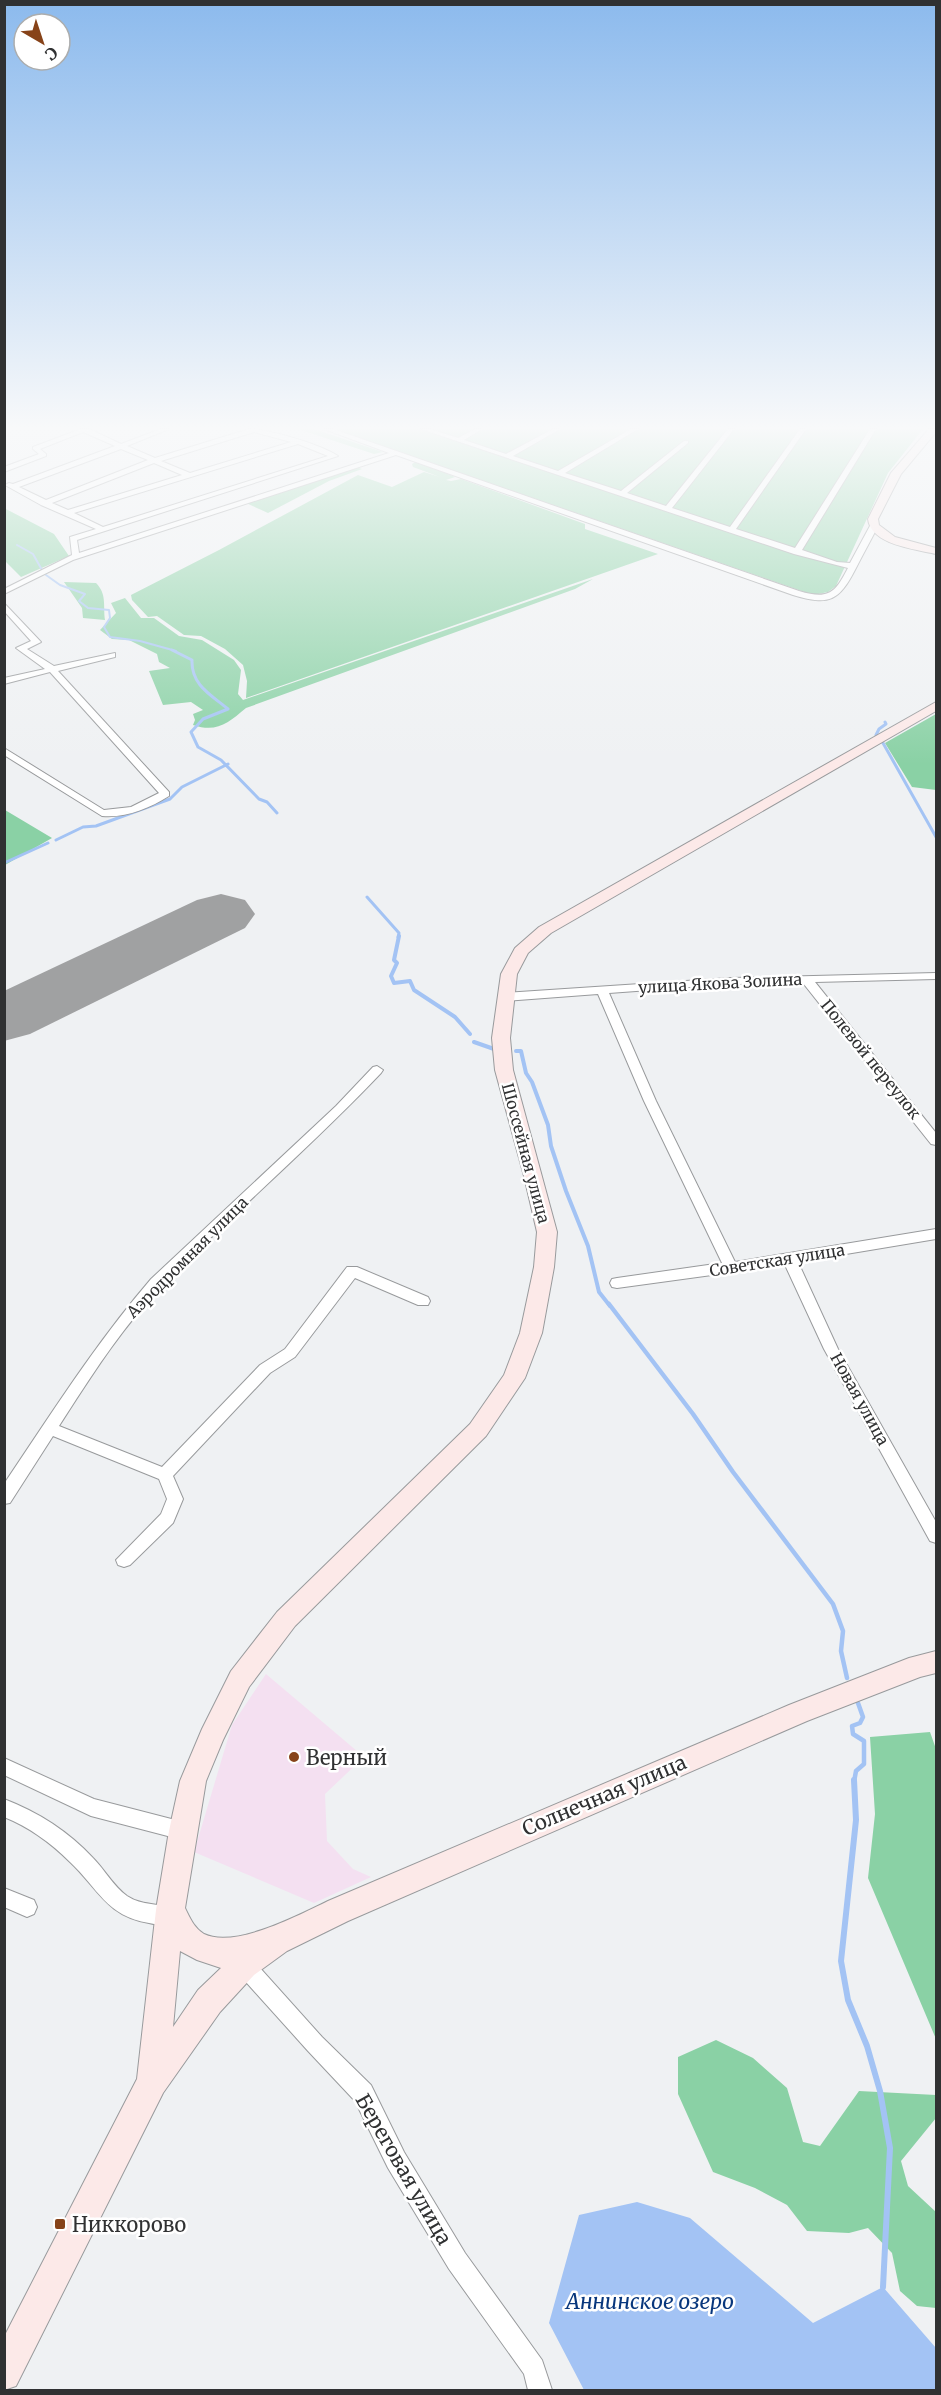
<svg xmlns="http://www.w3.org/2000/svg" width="941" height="2395" viewBox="0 0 941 2395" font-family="Merriweather,serif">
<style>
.commercial{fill:#f4e0f1}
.green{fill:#8ad1a5}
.water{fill:#a3c3f4}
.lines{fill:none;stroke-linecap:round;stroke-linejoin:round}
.stream-far4{stroke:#a3c3f4;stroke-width:2}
.stream-far3{stroke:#a3c3f4;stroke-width:3}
.stream-far2{stroke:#a3c3f4;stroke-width:4}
.stream-far1{stroke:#a3c3f4;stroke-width:4.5}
.stream{stroke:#a3c3f4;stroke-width:6}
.runway{fill:#a0a1a2;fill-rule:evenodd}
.minor-casing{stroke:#989a9c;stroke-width:2}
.secondary-casing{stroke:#989a9c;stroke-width:2}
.minor{fill:#fff;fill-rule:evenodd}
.secondary{fill:#fce9e8;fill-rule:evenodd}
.poi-dot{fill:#874319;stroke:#fff;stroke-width:2}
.labels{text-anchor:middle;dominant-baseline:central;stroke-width:5;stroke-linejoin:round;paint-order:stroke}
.street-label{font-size:16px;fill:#303132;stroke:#fff}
.near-poi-label{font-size:20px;fill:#303132;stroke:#fff;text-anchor:start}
.near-street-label{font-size:20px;fill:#303132;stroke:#fff}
.near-water-label{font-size:21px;font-style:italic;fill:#08377d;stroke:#fff}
</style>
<rect width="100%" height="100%" fill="#eff1f3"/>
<!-- commercial -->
<path class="commercial" d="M266,1674L364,1757L325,1794L327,1841L353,1869L371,1877L314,1903L194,1852L232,1725Z"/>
<!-- green -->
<path class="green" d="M298,429H314L383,452L374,454Z
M334,429H923L888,473L836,586L828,592L813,595Z
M417,461L455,477L446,480L451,481L461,479L585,524V529L658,554L246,698L247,681L243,665L225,649L201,636L184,635L157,616L148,617L132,600L131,595L219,550L358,475L392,487L424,472L440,477L413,467L412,464Z
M356,467L362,469L329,481L268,513L246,503Z
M4,508L54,534L69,556L21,577L5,561Z
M593,579L575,589L246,708C228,723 217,733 193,725L195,720L193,714L203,710L191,702L163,705L149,671L170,668L159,662L157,654L129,640L112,639L100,630L116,613L111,603L125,598L141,618H154L179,636L202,640L234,660L241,670L238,694L243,700Z
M64,582L96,583C107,594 103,605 105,620L83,618L82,608Z
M936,714V790L912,787L885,743Z
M5,810L52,838L5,865L6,837Z
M930,1732L936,1749V2039L868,1878L875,1814L870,1737Z
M716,2040L753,2058L787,2088L803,2142L820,2146L859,2091L936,2095V2118L901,2161L908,2186L936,2212V2308L917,2306L900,2291L892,2253L868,2228L849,2233L807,2231L787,2205L755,2188L713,2172L678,2094V2057Z"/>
<!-- water -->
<path class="water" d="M637,2202L690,2218L813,2323L883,2287L936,2348V2390H584L549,2323L579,2215Z"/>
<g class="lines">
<!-- stream-far4 -->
<path class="stream-far4" d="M17,545L33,554L42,570
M46,575L60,585L85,594L79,601L88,608L109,610L110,618L104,627L110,637L140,641L176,651"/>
<!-- stream-far3 -->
<path class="stream-far3" d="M172,650L192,660C191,685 211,695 228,709L203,719L191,732L198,747L221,760L259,799L267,802L277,813
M876,735L879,729L886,724L885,722
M883,743L936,837
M56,840L83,827L96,826L170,799L182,787L228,764
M4,863L48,843
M367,897L399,933L398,937"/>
<!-- stream-far2 -->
<path class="stream-far2" d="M399,936L394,960L397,963L391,976L394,983L410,981L414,990L455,1017L470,1034
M474,1042L494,1049
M516,1051H521L526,1073L532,1082L548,1125L551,1146L566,1191L588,1246L599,1292L610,1306"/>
<!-- stream-far1 -->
<path class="stream-far1" d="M609,1304L693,1414L733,1472L833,1604L843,1631L841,1651L847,1678
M854,1782L856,1771L864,1764V1741L853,1734L852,1726L860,1723L863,1717L858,1703"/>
<!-- stream -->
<path class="stream" d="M854,1780L856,1820L841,1961L848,2000L867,2046L880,2091L890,2148L883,2287"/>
<!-- runway -->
<path class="runway" d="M221,894L245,900L255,914L245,928L30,1034L4,1041V991L197,900Z"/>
<!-- minor casing -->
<g class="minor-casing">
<path id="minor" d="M81,429H89L121,444L161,429H169L127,446L155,458L249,429C269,429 322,445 338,456L77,540L79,553L389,453L324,429H333L799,591C829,600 835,593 848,568L794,554L421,429H430L458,438L475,429H482L464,440L506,454L553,429H560L513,456L558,471L631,429H638L565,473L621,491L684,441H688V443L627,493L666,506L728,429H734L672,508L730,527L800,429H806L736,529L795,548L870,429H876L802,550L837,562L850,563L871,524L878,526C871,540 863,554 856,568C839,601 830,606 793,595L396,455L73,560L4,594V589L72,555L70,537L96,529L41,505L5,485L9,483L13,484L115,446L83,432L40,449L46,454V456L4,472V467L39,454L33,449V447ZM254,432L291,442L190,473L161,461ZM298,444L328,456L103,527L74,513ZM121,449L148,460L46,500L19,487ZM154,463L182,475L68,510L52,503Z
M4,603L41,642L27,649L54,666L115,653V657L58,671L169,792V796C148,809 126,818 102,816L4,755V748L104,810L131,807L159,793L50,672L4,684V678L45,669L16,648L31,641L4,611Z
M936,973V979L815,982L936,1133V1145L931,1144L803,983L731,984L609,993L656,1101L735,1262L936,1229V1239L798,1262L838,1349L936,1522V1543L930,1541L824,1349L785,1265L617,1288L612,1287L610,1283L612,1279L617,1278L722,1263L644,1101L598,994L504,1001L498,997L504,993L731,978Z
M377,1066L383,1070L381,1073C311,1147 233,1213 162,1286C122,1327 90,1378 59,1426L162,1467L260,1365L285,1349L347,1267H357L428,1297L430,1301L428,1305H418L355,1278L295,1357L270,1373L173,1476L183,1499L173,1523L130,1565L124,1567L118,1565L116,1560L161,1514L167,1499L159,1479L53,1436L10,1503L4,1504V1484C51,1414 96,1343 151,1279L336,1106L373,1067Z
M4,1758L94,1799L183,1822L190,1825L193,1831L190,1837L183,1840L91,1816L4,1775Z
M4,1799C38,1812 68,1831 93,1858C105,1870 113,1886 127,1896C142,1906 160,1903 176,1909L179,1916L176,1923C167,1927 158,1925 149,1923C106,1916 98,1888 70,1862C51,1843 29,1827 4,1817Z
M4,1888L34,1900L37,1907L34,1914L27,1917L4,1907Z
M244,1955L251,1958L322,2037L371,2085L404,2152L465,2253L542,2360L552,2390H528L524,2374L449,2269L388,2168L355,2101L308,2051L237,1972L234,1965L237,1958Z"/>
</g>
<!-- secondary casing -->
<g class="secondary-casing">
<path id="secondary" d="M929,429H936V432L901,474L878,519L879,525L895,537L936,548V554C915,549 871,545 868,519L891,473Z
M936,702V711L551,933L528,953L517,974L510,1038L513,1070L557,1232L554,1267L542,1333L525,1378L486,1436L295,1626L249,1687L223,1740L206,1781L185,1908C190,1918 194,1928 204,1934C235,1949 299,1915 328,1901L789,1705L909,1658L936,1651V1673L920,1677L807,1721L348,1921L287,1951L254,1975L220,2012L163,2093L16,2386L4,2390V2337L137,2079L156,1910L169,1831L180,1781L202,1729L231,1671L277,1612L470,1424L504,1375L520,1333L534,1267L537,1232L524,1176L495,1070L492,1038L501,974L515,948L539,927ZM180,1951L197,1960L221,1968L198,1990L173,2027Z"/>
</g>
<!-- minor -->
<use href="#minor" class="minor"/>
<!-- secondary -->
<use href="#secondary" class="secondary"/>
</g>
<!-- sky -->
<linearGradient id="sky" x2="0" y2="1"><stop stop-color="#8cbaed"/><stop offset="0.56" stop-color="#f8f9fa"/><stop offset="1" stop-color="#f8f9fa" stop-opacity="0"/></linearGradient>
<rect width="941" height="764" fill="url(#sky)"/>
<!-- markers -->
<g class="poi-dot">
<circle cx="294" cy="1757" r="6"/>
<rect x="54" y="2218" width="12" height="12" rx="3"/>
</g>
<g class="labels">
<!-- street labels -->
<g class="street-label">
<text transform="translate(720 983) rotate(-3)">улица Якова Золина</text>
<text transform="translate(871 1059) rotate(51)">Полевой переулок</text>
<text transform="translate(526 1153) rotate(75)">Шоссейная улица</text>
<text transform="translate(187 1257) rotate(-45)">Аэродромная улица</text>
<text transform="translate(777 1260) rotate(-9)">Советская улица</text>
<text transform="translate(860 1399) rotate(61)">Новая улица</text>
</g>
<!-- near-poi labels -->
<g class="near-poi-label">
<text x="306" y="1757">Верный</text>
<text x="72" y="2224">Никкорово</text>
</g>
<!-- near-street labels -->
<g class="near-street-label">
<text transform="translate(604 1795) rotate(-23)">Солнечная улица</text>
<text transform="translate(404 2169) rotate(60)">Береговая улица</text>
</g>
<!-- near-water labels -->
<g class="near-water-label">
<text x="650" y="2301">Аннинское озеро</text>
</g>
</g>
<!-- border -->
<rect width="941" height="2395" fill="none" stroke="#303132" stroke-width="12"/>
<!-- north arrow -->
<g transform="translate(42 42) rotate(141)"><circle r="28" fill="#ffffff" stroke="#acadad" stroke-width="1.5"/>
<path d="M0-4.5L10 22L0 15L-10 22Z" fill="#874319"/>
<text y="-9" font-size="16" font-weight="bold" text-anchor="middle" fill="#303132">С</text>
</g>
</svg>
